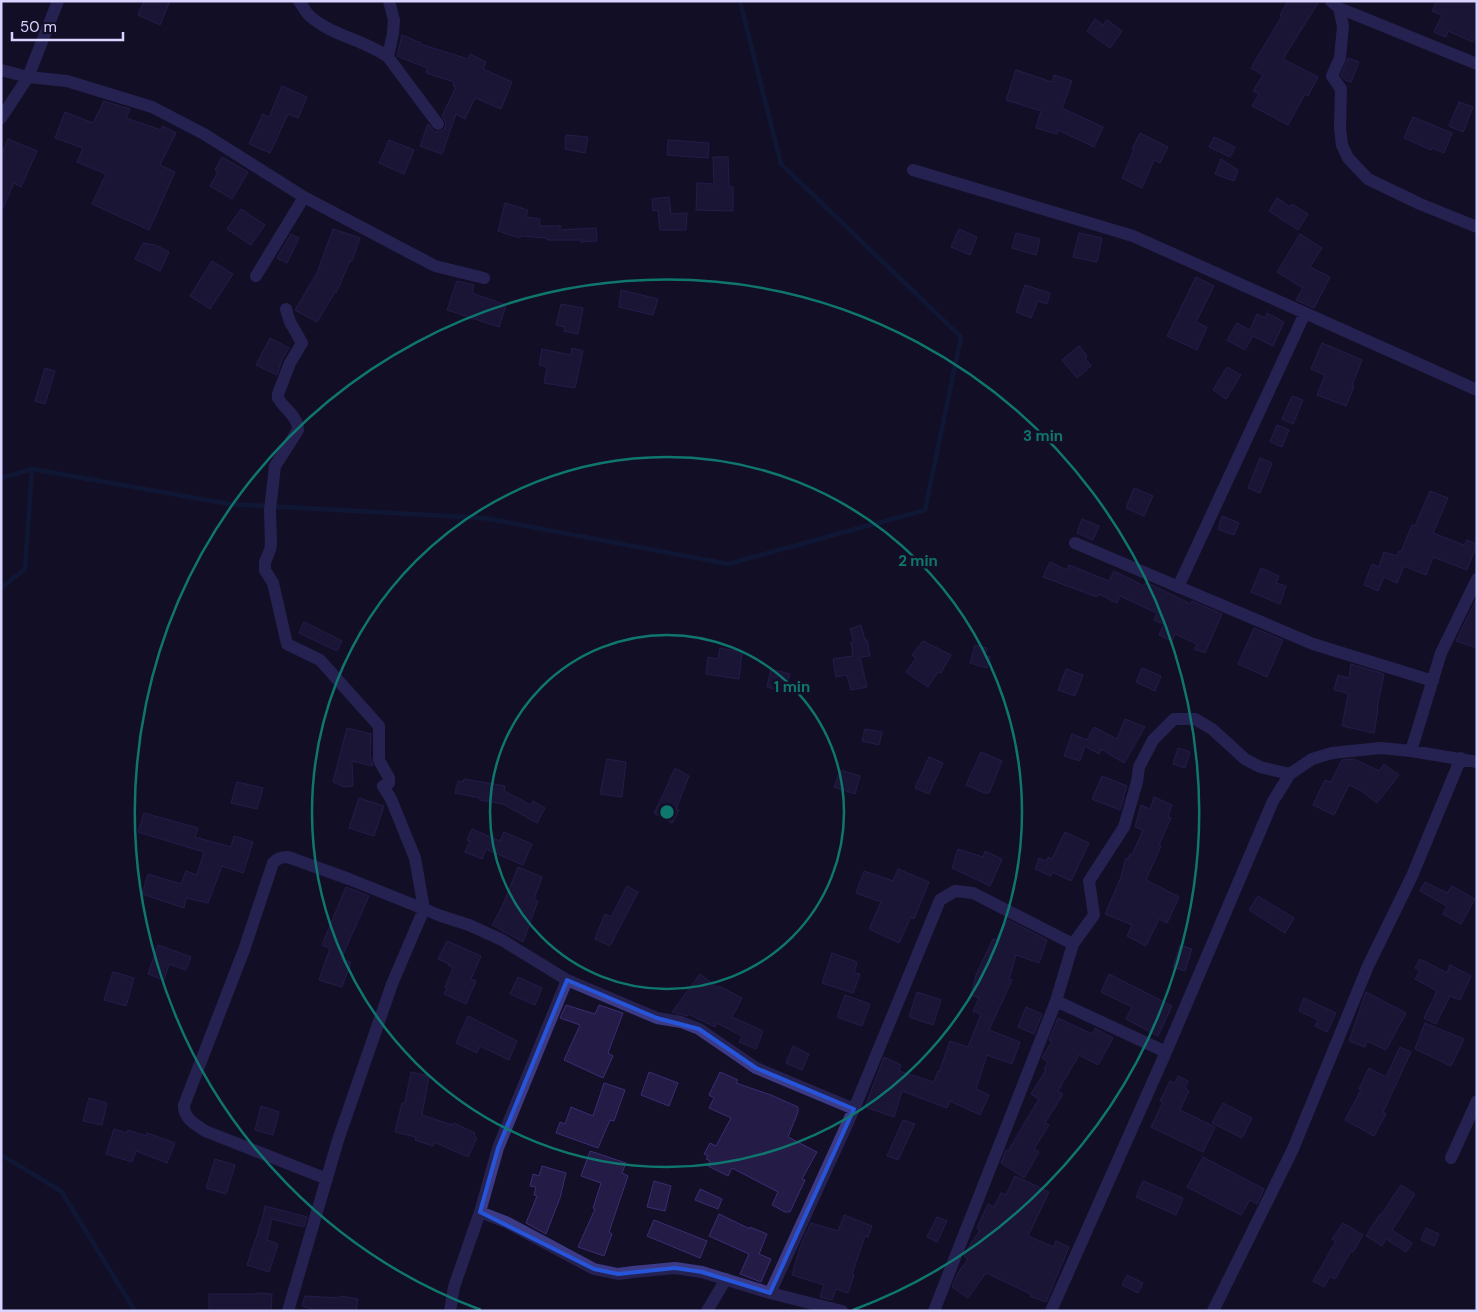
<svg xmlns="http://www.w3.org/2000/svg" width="1478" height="1312" viewBox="0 0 1478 1312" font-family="'DM Sans',sans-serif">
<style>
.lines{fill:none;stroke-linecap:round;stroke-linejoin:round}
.stream{stroke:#0c2248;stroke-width:4.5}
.building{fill:#241b47;stroke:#3b2d73}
.street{stroke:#3d3a85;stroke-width:12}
.marked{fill:none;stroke:#2655da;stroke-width:4;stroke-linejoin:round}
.ring{fill:none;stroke:#0f766e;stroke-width:2.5}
.centre{fill:#0f766e;stroke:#130f26;stroke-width:2.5}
.ring-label{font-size:15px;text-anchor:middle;font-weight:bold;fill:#0f766e;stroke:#130f26;stroke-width:5;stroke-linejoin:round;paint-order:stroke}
</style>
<rect width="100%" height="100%" fill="#130f26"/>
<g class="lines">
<!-- stream -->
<path class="stream" d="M1,478L32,469L229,504L484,518L728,564L925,510L961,337L781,164L740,1
M1,588L25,569L32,469
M1,1155L61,1191L135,1311"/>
</g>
<!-- building -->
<path class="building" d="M144,1H170L160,25L138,15Z
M1288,1H1319L1283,59L1318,77L1308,96L1305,94L1288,125L1252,106L1259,94L1253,91L1263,75L1251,68L1282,16L1280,15Z
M1437,1H1477V34L1473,42L1448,31L1446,37L1434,32L1442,15L1432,11Z
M1095,19L1103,25L1107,20L1122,31L1110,48L1087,31Z
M402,35L421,43L420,44L468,59L470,54L486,62L483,69L512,82L501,109L475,98L465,119L456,114L442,154L420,146L428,124L435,132L442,131L445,128L446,123L442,116L456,87L453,86L454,82L426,73L427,68L397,56Z
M1348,58L1359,62L1351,82L1345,80L1341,75Z
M1016,70L1052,82L1054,75L1072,81L1062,108L1103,127L1094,147L1058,130L1057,134L1036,128L1041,111L1006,100Z
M282,86L307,97L298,118L288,114L270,153L249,144L263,114L269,117Z
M104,101L130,109L126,118L161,130L163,126L176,133L160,165L175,172L149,230L92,204L106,174L77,162L83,148L55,138L65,112L93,123Z
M1459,102L1473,107L1463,132L1449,126Z
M1413,117L1452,133L1444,153L1432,148L1431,150L1404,138Z
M1140,133L1168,147L1160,163L1154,160L1142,188L1122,178L1134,150L1132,149Z
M566,135L588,137L585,153L565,149Z
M1214,137L1235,147L1230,157L1209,147Z
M8,139L37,151L21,187L14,183L1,212V156Z
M389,140L414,150L404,174L379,163Z
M668,140L709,143L708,158L667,155Z
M222,157L248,172L232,199L210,186L218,172L215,170Z
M713,157H728L729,187H733V211L696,210L697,183L714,184Z
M1221,159L1238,170L1234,181L1215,174Z
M669,197L671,214L687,213L686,230H660L658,210L653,211L652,199Z
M1277,198L1290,207L1292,204L1308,214L1298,230L1269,211Z
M505,203L528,210L526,217L540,219L539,226H561L559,230L596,228L597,241L581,242V240H547L546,238L521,236L520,238L498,231Z
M241,209L265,225L251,245L227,229Z
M333,229L360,238L352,261H350L336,293L335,292L317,322L295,310L317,273Z
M959,229L977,237L970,255L951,247Z
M1016,233L1040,239L1036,255L1012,248Z
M1079,233L1102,238L1097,262L1073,257Z
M291,234L299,238L287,263L277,258Z
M1300,234L1322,248L1310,267L1330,277L1314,308L1296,300L1303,288L1277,272Z
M143,243L155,245L169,252L160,271L135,259Z
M212,261L233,274L210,309L190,296Z
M1196,277L1214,286L1196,322L1207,327L1197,350L1167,336Z
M457,281L474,285L472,293L506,305L499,327L447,310Z
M1025,285L1050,293L1047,304L1038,301L1031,318L1016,312Z
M621,290L658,299L653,315L619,307Z
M561,304L583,308L578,334L564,331L565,327L556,325Z
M1267,313L1284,322L1273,346L1253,336L1245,350L1227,340L1237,323L1250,330L1257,314L1265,318Z
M270,338L289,348L282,360L277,375L256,365Z
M1322,343L1362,360L1352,385L1354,386L1346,406L1317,395L1325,375L1311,369Z
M1079,346L1087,356L1085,358L1091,366L1077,378L1062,360Z
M572,348L583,351L575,388L544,383L547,367L539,365L542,349L571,355Z
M1227,367L1241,375L1226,399L1213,390Z
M45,368L55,371L45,404L35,401Z
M1292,396L1303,400L1293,424L1282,419Z
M1277,425L1289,430L1282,447L1270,442Z
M1260,458L1272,463L1260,493L1248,488Z
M1134,488L1153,496L1144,516L1126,508Z
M1430,491L1448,498L1433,533L1464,545L1467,540L1477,544L1467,570L1433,557L1426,575L1404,566L1397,583L1384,577L1378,591L1364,585L1372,564L1379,567L1384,552L1397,556L1399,551L1401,552L1412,525L1415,526Z
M1222,516L1239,523L1234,535L1218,529Z
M1082,519L1099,526L1093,540L1077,533Z
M1050,562L1067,570L1069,565L1109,581L1114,571L1144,586L1146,582L1191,604L1192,601L1222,614L1205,653L1194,649L1197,644L1175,634L1172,641L1159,635L1164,624L1154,620L1157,613L1120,596L1117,603L1099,594L1097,597L1043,577Z
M1261,568L1279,576L1276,583L1286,586L1280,604L1251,592Z
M1477,598V648L1456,641Z
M304,622L342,641L337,651L299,633Z
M861,625L865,640H867L870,656L860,657L867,687L851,690L847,675L836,677L833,659L853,656L851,642H854L850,629Z
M1254,628L1283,640L1267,677L1238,664Z
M923,641L951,655L941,673L938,672L928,687L906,672L916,658L912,655Z
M975,645L987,648L985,655L990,657L987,668L970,663Z
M720,648L742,652L739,679L706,674L708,657L718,659Z
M1351,664L1384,674L1377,708L1378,709L1374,733L1342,726L1348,695L1347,693L1334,690L1338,675L1349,678Z
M1142,668L1161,676L1155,691L1136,682Z
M771,669L790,674L784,692L767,687Z
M1066,669L1083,675L1075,696L1058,690Z
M1125,719L1145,727L1124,763L1101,749L1099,754L1085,746L1080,761L1064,756L1072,734L1087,740L1094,727L1117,739Z
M347,728L371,734L370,754L373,766L352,761L353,786L344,787L333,782Z
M865,729L882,732L879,745L862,741Z
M1178,748L1190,752L1185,768L1173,764Z
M981,752L1002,761L989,793H984L966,785Z
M929,757L943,763L929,794L915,788Z
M607,759L626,762L622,797L600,794Z
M1354,759L1379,771L1384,764L1399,775L1377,803L1360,790L1349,785L1334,815L1313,805L1325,780L1331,782L1342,760Z
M675,768L689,776L676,809L679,810L672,823L654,813L663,795Z
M840,770L860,776L855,794L834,787Z
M1102,776L1127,786L1123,797H1124L1120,810L1092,799Z
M464,779L505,786L504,791L531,805L533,801L545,808L537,823L503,804L480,800V798L455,793L458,781L463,782Z
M237,782L263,788L257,809L231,803Z
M1154,797L1172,805L1168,817L1171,818L1159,845L1161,846L1146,880L1179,897L1167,923L1159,919L1146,946L1127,936L1132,925L1105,914L1121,877L1126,858L1128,859L1130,854L1132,855L1143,830L1135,827L1141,805L1150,809Z
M359,798L384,806L374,836L349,828Z
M144,813L198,828L195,837L231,847L234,836L253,842L243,873L222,866L208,903L186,898L184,908L142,894L148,874L181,884L186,871L197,875L204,852L138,832Z
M472,829L500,841L504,832L532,844L523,865L486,849L482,859L465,852L470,841L467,840Z
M1065,832L1089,843L1071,881L1052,872L1051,876L1035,869L1039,858L1046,861L1048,857L1052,859Z
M958,849L983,857L985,851L1002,859L990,886L952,868Z
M518,867L542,877L534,899L538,901L523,942L492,925L502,907Z
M898,869L929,882L914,919L911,917L899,943L869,929L881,902L856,893L864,871L893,881Z
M1425,882L1447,893L1452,886L1475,899L1461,924L1443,914L1447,906L1420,891Z
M627,886L638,892L610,946L595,939L605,914L611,917Z
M346,887L369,896L341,959L351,962L342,987L319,980L330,948L322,945Z
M1258,896L1294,918L1285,933L1249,910Z
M1008,920L1047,940L1039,963L1016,955L1009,979L1012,980L989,1030L1020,1042L1012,1064L987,1055L976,1089L989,1095L980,1115L950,1101L947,1108L902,1091L894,1117L865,1107L884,1057L901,1065L899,1071L934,1082L938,1071L939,1072L950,1041L968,1047L981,1014L973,1011L979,998L971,995L976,975L993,939L996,940Z
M447,941L481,956L471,979L476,981L466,1004L444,994L447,988L445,987L453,968L448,965L449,964L438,959Z
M158,945L191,957L186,970L169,964L164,980L148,974Z
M1180,945L1192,949L1185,971L1173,967Z
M832,953L857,962L854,973L860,974L853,993L822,983Z
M1420,959L1447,973L1450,965L1471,976L1460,1000L1450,996L1436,1024L1424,1018L1437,991L1415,979L1420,971L1415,968Z
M113,972L134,978L126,1006L104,1000Z
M700,974L718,988L719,986L742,998L732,1017L763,1031L756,1049L739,1042L742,1036L717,1023L715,1027L688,1014L687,1016L672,1012Z
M1109,974L1172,1006L1158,1036L1126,1019L1132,1007L1101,992Z
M518,977L542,988L535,1005L510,994Z
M917,992L941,1000L933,1025L909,1017Z
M1366,992L1406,1013L1386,1050L1367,1041L1365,1047L1349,1041Z
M845,995L870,1004L862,1026L837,1017Z
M1304,998L1336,1013L1327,1032L1315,1026L1318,1020L1299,1011Z
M566,1005L595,1014L599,1005L623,1013L608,1053L613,1056L603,1078L564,1060L580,1025L560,1018Z
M1026,1007L1042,1014L1034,1034L1018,1027Z
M468,1016L517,1041L509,1060L480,1046L477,1053L456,1043Z
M1058,1018L1092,1034L1095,1028L1113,1038L1098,1065L1079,1055L1058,1091L1063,1094L1045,1123L1049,1125L1034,1149L1039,1152L1024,1178L1001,1163L1006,1150L1008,1151L1039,1099L1031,1094L1046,1070L1044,1069L1048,1062L1042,1058L1052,1041L1049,1040Z
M1425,1023L1464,1039L1451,1066L1415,1049Z
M793,1046L809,1054L802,1070L786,1063Z
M1400,1047L1411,1052L1383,1112L1386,1114L1374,1136L1345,1120L1361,1090L1359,1089L1369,1068L1386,1077Z
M411,1072L429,1076L422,1115L452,1125L454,1123L475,1133L474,1136L477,1138L468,1157L434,1142L433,1146L415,1140L416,1137L395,1132L402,1103H405Z
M649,1072L678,1083L669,1106L641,1095Z
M720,1072L738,1080L736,1083L771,1095L798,1107V1112L788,1137L817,1152L802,1179L805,1180L790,1212H785L772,1205L778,1192L732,1168L728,1176L708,1166L710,1161L706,1159L708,1156L704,1154L710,1143L716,1146L731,1118L709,1108L714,1098L709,1095Z
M1178,1076L1188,1081L1185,1088L1189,1091L1180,1110L1215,1127L1203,1152L1151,1127L1163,1102L1160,1101L1170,1081L1175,1083Z
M604,1083L625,1090L614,1121L610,1120L598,1148L556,1133L560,1122L565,1124L571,1107L593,1116Z
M89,1098L107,1103L102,1125L83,1121Z
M1223,1103L1252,1118L1242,1138L1212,1123Z
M261,1106L279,1112L273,1135L255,1130Z
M903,1120L915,1124L898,1160L887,1156Z
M114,1129L127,1133L128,1130L146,1136L147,1133L175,1143L167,1163L136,1151L132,1162L106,1154Z
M590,1151L626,1163L622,1173L628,1176L609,1232L612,1234L604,1256L578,1247L595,1209L593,1208L601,1183L581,1176Z
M1203,1157L1264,1189L1257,1204L1250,1200L1241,1215L1187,1187Z
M215,1159L235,1165L226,1194L206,1188Z
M542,1166L566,1173L560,1198L546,1234L526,1223L537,1196L534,1195L536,1187L530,1186L533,1174L539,1176Z
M1015,1176L1049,1192L1028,1236L1054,1247L1056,1241L1069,1247L1046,1302L1030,1296L1031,1294L986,1273L968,1298L952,1287L958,1273L968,1259L964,1256L968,1248L980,1230L977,1228L988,1204L994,1207L1001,1193L1006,1195Z
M654,1181L671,1186L665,1211L647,1207Z
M1143,1181L1183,1198L1176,1215L1136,1197Z
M1401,1185L1415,1194L1392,1230L1412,1243L1406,1252L1386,1239L1382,1246L1366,1236L1380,1214L1381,1215Z
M700,1189L722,1199L718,1209L695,1200Z
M265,1206L307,1217L304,1227L272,1219L267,1240L278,1244L269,1272L247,1265L263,1217Z
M719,1214L750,1229V1227L767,1234L759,1254L771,1259L761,1282L740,1274L749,1254L709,1236Z
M844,1215L872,1226L868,1237L865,1236L852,1274L854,1275L848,1293L836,1289L832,1300L820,1297L824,1285L792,1275L800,1247L811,1223L838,1231Z
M937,1217L947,1221L937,1242L927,1237Z
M654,1220L707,1241L700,1258L647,1236Z
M1343,1223L1363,1235L1353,1252L1351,1251L1335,1279L1330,1276L1324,1287L1313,1281L1336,1241L1332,1239Z
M1426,1228L1439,1234L1434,1246L1421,1240Z
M1127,1275L1143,1283L1138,1293L1122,1285Z
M256,1293L272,1294L271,1311H209V1294H256Z
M305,1296L340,1298V1296L358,1299L356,1311H318L302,1306Z"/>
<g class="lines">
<!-- street -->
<path class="street" d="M299,1C303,6 306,14 311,17C333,36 365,40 388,57L438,124
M1331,1L1339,8L1343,26L1340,58L1332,76L1341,89L1340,129L1342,145L1348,158L1368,179L1420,204L1477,227
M1339,8L1477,64
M388,57L393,33L394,20L389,1
M1,70L28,77L67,81L152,107L204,134L304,197
M1,118L28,77L58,1
M913,170L1133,236L1477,390
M256,276L304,197L435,266L484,278
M286,309L290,322L302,343L290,363L278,394V398C284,409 298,416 298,430L275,466L270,510L271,544L270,550L265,562V570L273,583L287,644L320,660L379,726V760L389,778V783L383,786L391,799L415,858L424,909L441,916L469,925L502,940L567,980L657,1018L681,1022L699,1029L756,1068L854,1109
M1075,543L1313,644L1433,681
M1178,587L1305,313
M1411,751L1441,653L1477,579
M1056,1001L1166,1052
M1451,1158L1477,1101
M480,1212L508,1223L594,1269L618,1274L633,1272L675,1268L702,1272L770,1293L842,1311
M770,1293L854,1109L940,900L955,891L973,893L1073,944
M288,1311L338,1140L392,984L424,909L349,879L288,857C281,857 278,858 273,863L244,950L184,1105C183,1118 196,1125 205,1131L327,1179
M450,1311L454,1287L480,1212L498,1148L567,980
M707,1311L726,1279
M934,1311L1056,1001L1073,944L1094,915L1089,881L1124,827L1137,782L1139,767L1153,740L1174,719H1195L1212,729L1245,759L1260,767L1290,774
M1051,1311L1166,1052L1273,801L1290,774L1312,759L1332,753L1381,748L1411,751L1477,762
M1213,1311L1293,1149L1368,966L1412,876L1461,758"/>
</g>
<!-- marked area -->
<path d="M0 0H1478V1312H0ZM567,980L657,1018L699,1029L756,1068L854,1109L770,1293L702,1272L675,1268L618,1274L594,1269L480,1212L498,1148Z" fill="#130f26" fill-opacity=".55" fill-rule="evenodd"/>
<path class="marked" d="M567,980L657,1018L699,1029L756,1068L854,1109L770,1293L702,1272L675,1268L618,1274L594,1269L480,1212L498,1148Z"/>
<!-- distance rings -->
<g class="ring">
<circle cx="667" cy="812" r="177"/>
<circle cx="667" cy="812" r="355"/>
<path d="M481 1310A532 532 0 1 1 853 1310"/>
</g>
<circle cx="667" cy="812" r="8" class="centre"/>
<g class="ring-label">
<text x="1043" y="441">3 min</text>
<text x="918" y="566">2 min</text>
<text x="792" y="692">1 min</text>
</g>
<!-- border -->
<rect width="1478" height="1312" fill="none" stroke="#d9d4ff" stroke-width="5"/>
<!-- scale -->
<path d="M12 32v8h111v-8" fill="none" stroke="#d9d4ff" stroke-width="2.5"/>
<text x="20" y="32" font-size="15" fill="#d9d4ff" stroke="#130f26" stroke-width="4" paint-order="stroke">50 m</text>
</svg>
